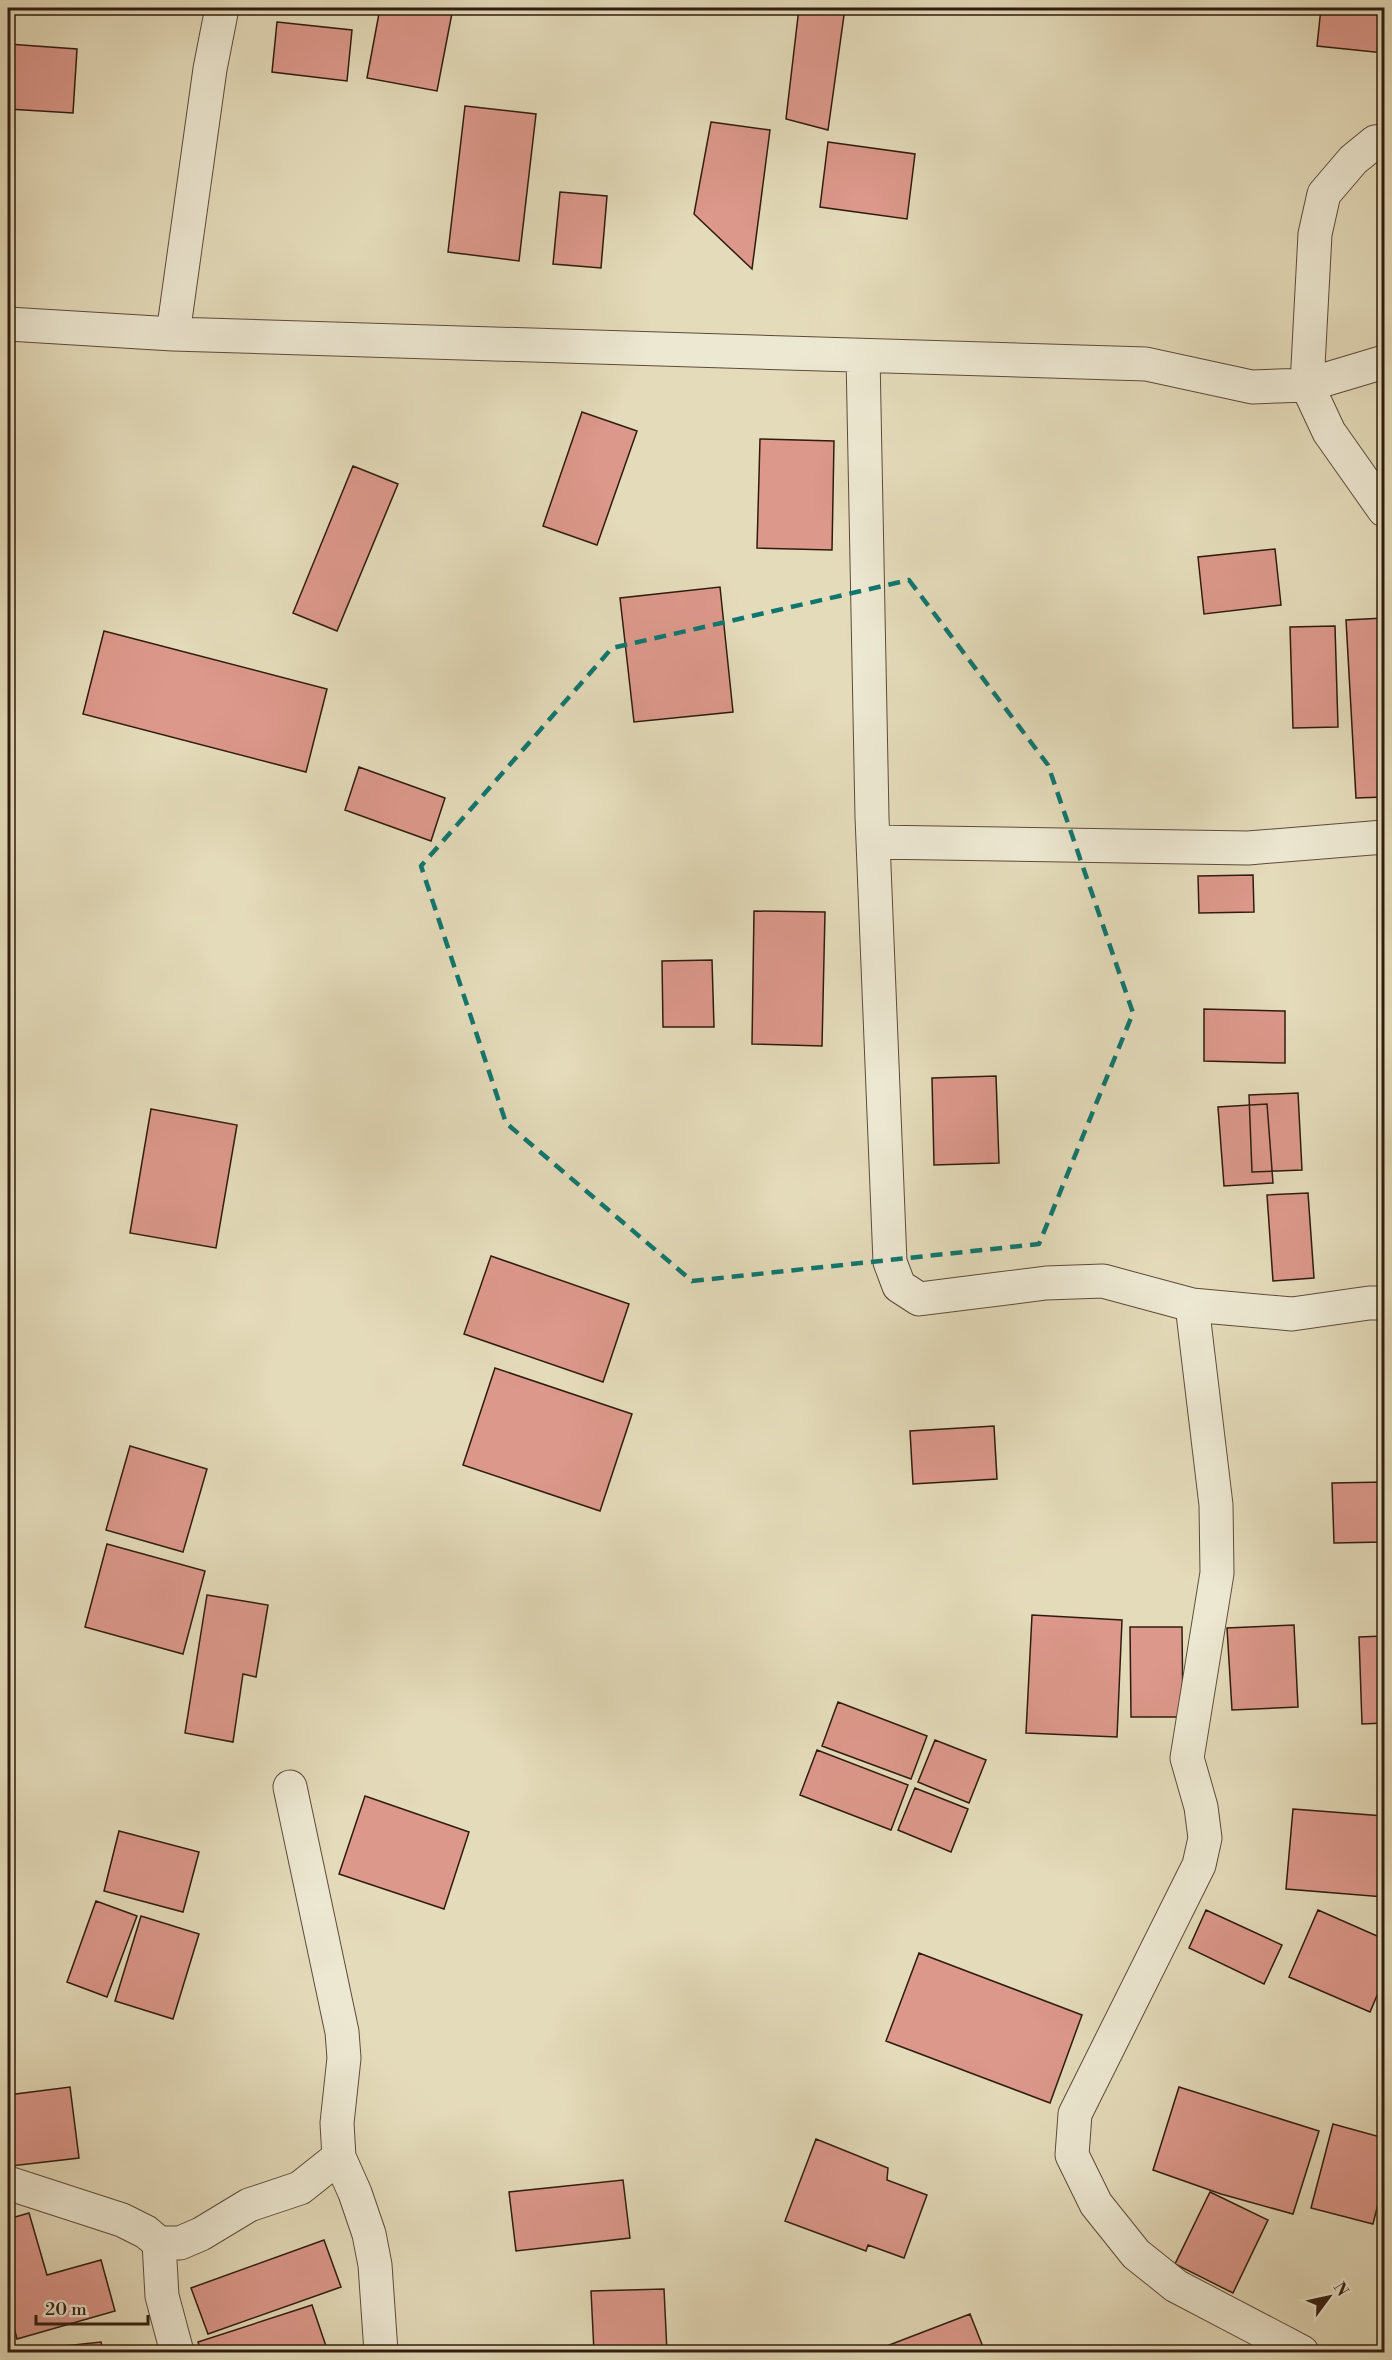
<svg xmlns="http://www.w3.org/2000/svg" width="1392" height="2360" viewBox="0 0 1392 2360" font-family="'Libre Bodoni',serif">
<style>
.building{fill:#dc988b;stroke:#2f1c0f;stroke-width:1.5}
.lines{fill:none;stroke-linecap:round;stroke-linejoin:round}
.minor-casing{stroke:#5c4c3a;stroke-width:35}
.minor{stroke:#ede8d2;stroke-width:33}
.marked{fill:none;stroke:#0f766e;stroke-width:4.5;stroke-dasharray:12 8;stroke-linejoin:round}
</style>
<rect width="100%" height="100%" fill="#e4dbba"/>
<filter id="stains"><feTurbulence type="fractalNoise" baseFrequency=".00333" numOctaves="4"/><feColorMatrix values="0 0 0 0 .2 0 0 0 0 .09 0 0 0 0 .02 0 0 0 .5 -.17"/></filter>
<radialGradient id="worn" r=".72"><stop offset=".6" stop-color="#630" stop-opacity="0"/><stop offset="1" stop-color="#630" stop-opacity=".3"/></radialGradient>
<!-- building -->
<path class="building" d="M380,8H453L437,91L367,78Z
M799,8H845L828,130L786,119Z
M1321,8H1384V53L1317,46Z
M277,22L352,30L347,81L272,72Z
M8,44L77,49L73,113L8,109Z
M465,106L536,114L519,261L448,252Z
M711,122L770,130L752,269L694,214Z
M828,142L915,154L907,219L820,207Z
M560,192L607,196L601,268L553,264Z
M582,412L637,431L597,545L543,526Z
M760,439L834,441L832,550L757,548Z
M353,466L398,484L337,631L293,613Z
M1275,549L1281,605L1204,614L1198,557Z
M720,587L733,712L634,722L620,598Z
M1384,618V797L1356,798L1346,620Z
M1335,626L1338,727L1293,728L1290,627Z
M104,631L327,689L306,772L83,714Z
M359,767L445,798L431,841L345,810Z
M1253,875L1254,912L1199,913L1198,876Z
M754,911L825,912L822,1046L752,1044Z
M712,960L714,1027H663L662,961Z
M1204,1009L1285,1011V1063L1204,1061Z
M996,1076L999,1163L934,1165L932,1078Z
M1298,1093L1302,1170L1252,1172L1249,1095Z
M1267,1104L1273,1183L1224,1186L1218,1107Z
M151,1109L237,1125L216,1248L130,1233Z
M1308,1193L1314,1278L1273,1281L1267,1195Z
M491,1256L629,1304L603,1382L464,1334Z
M495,1368L632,1414L600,1511L463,1465Z
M994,1426L997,1479L913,1484L910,1431Z
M130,1446L207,1469L183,1552L106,1530Z
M1384,1482V1542L1334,1543L1332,1483Z
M107,1544L205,1571L183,1654L85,1627Z
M207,1595L268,1605L256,1677L243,1674L233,1742L185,1733Z
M1032,1615L1122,1620L1117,1737L1026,1733Z
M1294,1625L1298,1707L1232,1710L1227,1628Z
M1130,1627H1182L1183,1717H1131Z
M1384,1636V1723L1362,1724L1359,1637Z
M838,1702L927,1736L911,1779L822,1746Z
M935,1740L986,1760L969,1803L918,1782Z
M817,1750L908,1785L891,1830L800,1795Z
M915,1788L968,1809L951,1852L898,1830Z
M365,1796L469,1832L444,1909L339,1874Z
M1293,1809L1384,1816V1897L1286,1889Z
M119,1831L199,1852L183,1912L104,1891Z
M96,1901L137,1916L107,1997L67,1982Z
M1206,1910L1282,1945L1264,1984L1189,1948Z
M1318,1910L1384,1939V1979L1370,2012L1289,1977Z
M141,1916L199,1934L173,2019L115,2001Z
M919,1953L1082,2015L1050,2103L886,2041Z
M70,2087L79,2158L11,2166L8,2133V2095Z
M1179,2087L1319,2131L1293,2214L1221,2194L1153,2170Z
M1333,2124L1384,2138V2180L1373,2224L1311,2208Z
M816,2139L888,2168L887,2180L927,2195L904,2258L868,2245L866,2251L785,2221Z
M623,2180L630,2238L516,2251L509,2192Z
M1210,2192L1268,2220L1233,2293L1175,2264Z
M29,2213L47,2275L101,2260L115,2311L17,2339L8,2304V2219Z
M324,2240L341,2287L208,2334L191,2288Z
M664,2289L667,2352H594L591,2291Z
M312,2305L328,2352H201L198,2342Z
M970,2314L985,2352H871Z
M101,2342L103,2352H27V2350Z"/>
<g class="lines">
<!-- minor casing -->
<g class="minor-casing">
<path id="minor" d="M1384,141L1375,142L1353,160L1324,194L1315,234L1307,385L1329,432L1384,510
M8,324L173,334L1146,364L1252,387L1307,385L1384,362
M173,334L210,69L222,8
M863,356L872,817L890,1262L899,1286L919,1299L1046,1283L1103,1281L1192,1305L1292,1314L1369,1303H1384
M873,842L1248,848L1384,837
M1192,1305L1216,1505L1217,1573L1187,1758L1201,1807L1205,1838L1199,1865L1075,2114L1072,2155L1096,2204L1136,2254L1176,2286L1302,2352
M290,1787L342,2032L344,2058L337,2123L339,2157L355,2193L369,2234L375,2265L381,2352
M8,2183L122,2220L146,2232L159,2243H180L201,2234L249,2205L300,2188L339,2157
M159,2243L162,2296L177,2352"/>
</g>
<!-- minor -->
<use href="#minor" class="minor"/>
</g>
<!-- marked area -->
<path class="marked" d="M909,580L1048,765L1133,1013L1039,1244L692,1281L506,1123L421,866L612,648Z"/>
<!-- margin -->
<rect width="1392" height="2360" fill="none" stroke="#e4dbba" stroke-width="30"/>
<rect x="9" y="9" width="1374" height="2342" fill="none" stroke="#2f1c0f" stroke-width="3"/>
<rect x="15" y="15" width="1362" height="2330" fill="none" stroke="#2f1c0f" stroke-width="1.5"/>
<!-- north arrow -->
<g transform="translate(1329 2297) rotate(57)" stroke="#ede8d2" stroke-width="4.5" paint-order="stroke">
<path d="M0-4.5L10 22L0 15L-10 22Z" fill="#2f1c0f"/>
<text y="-9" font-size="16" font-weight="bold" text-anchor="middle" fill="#2f1c0f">N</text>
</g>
<!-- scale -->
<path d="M36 2315v9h112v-9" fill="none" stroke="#2f1c0f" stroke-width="3"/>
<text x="45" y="2315" font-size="18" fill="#2f1c0f" stroke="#ede8d2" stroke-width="4.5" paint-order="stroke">20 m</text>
<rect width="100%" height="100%" filter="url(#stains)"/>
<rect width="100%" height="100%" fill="url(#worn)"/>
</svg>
